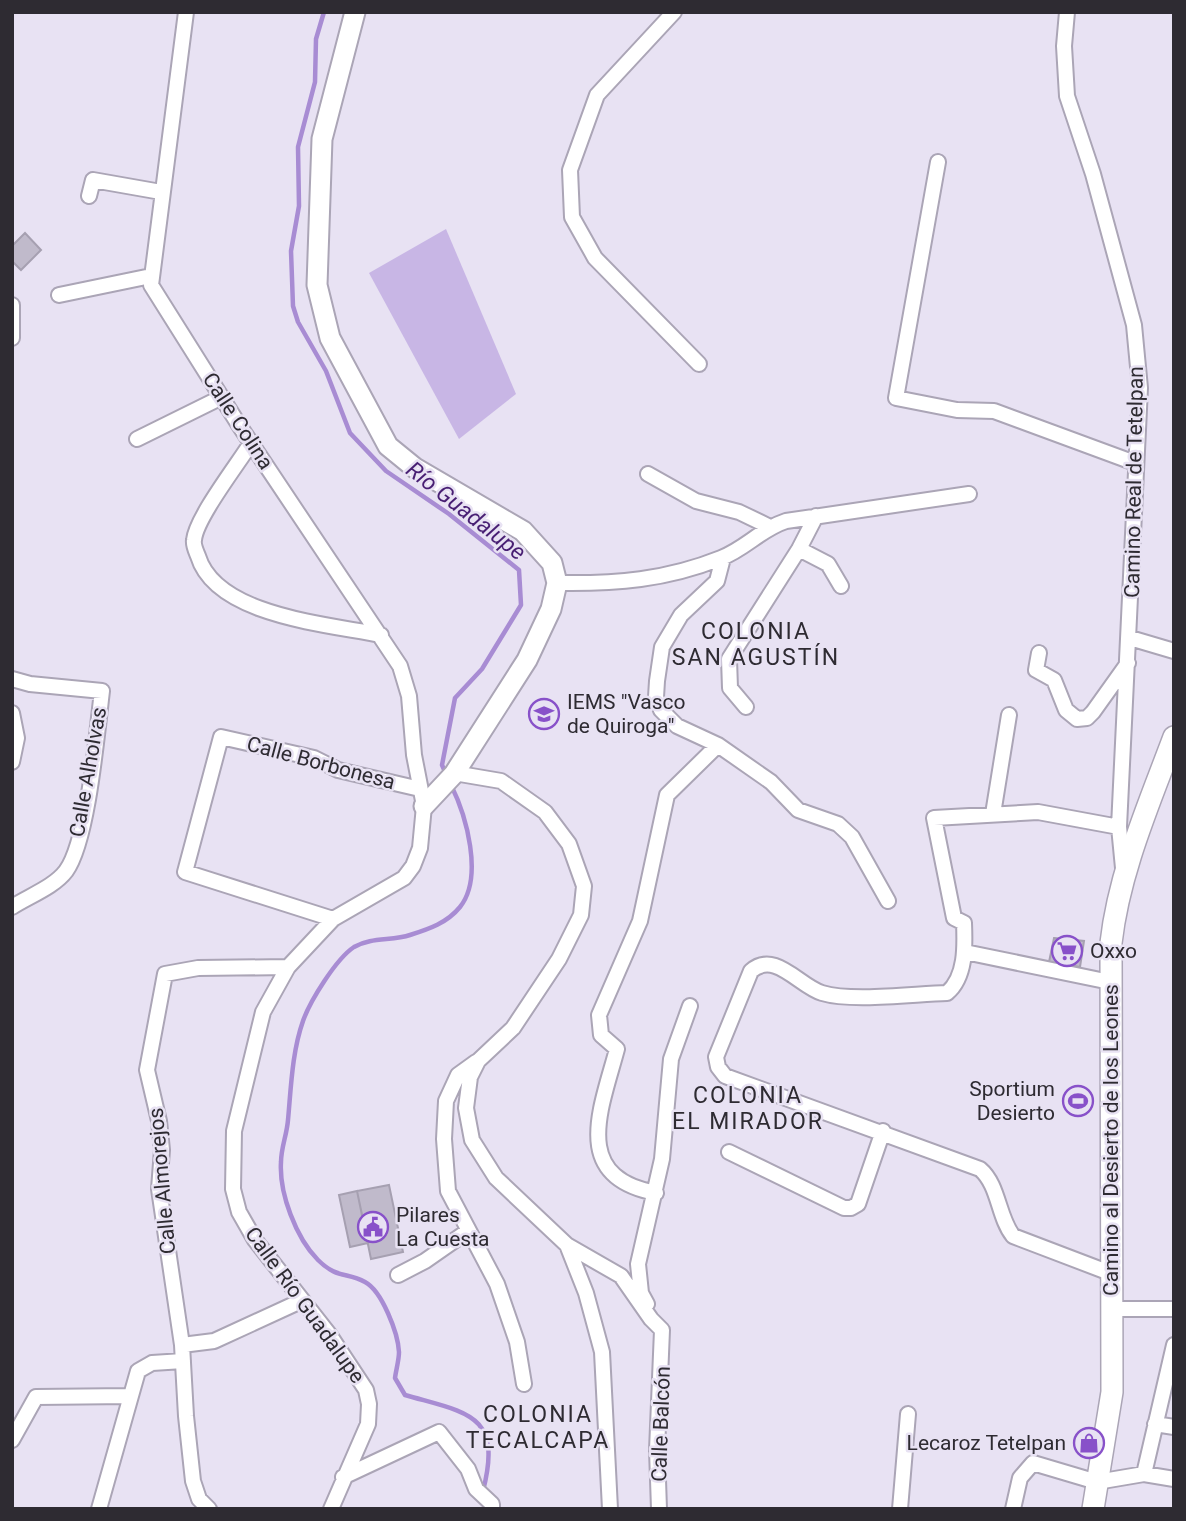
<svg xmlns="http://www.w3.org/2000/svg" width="1186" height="1521" viewBox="0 0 1186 1521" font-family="Roboto,sans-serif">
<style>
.pitch{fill:#c8b6e5}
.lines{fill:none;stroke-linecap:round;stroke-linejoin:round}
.stream{stroke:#a88cd3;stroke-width:4.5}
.building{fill:#c0bacb;stroke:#a6a0b1;stroke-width:2}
.minor-casing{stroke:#aba5b6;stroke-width:18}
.tertiary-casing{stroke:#aba5b6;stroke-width:23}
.secondary-casing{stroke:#aba5b6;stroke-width:24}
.minor{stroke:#fff;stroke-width:14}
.tertiary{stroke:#fff;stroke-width:19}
.secondary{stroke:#fff;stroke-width:21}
.labels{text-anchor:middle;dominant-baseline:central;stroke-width:5;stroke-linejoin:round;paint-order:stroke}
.street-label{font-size:21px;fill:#2e2b32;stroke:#e8e2f3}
.poi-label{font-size:21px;fill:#2e2b32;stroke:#e8e2f3;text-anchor:start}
.water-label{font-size:23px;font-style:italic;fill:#481f73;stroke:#e8e2f3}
.neighbourhood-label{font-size:23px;letter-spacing:2px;fill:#2e2b32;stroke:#e8e2f3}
</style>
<rect width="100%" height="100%" fill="#e8e2f3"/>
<!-- pitch -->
<path class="pitch" d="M446,229L516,394L459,439L369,273Z"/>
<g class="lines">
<!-- stream -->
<path class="stream" d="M324,12L316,39L315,82L298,147L299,206L291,251L293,306L298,322L326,371L350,433L386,471L449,514L519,570L521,605L482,669L455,698L442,765L446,774
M451,785C466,815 484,877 460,907C447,923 429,929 410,935C392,941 371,937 354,947C336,959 310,1001 303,1021C292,1052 291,1088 288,1120C287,1134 281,1148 281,1162C279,1193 296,1238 318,1260C337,1279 347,1272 365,1282C382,1291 398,1333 399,1352C399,1360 396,1370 395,1378L405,1395C467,1413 503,1413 483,1491"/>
</g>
<!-- building -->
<path class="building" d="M25,233L41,250L21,270L12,261V246Z
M1054,938L1084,941L1080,967L1049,962Z
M389,1185L403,1252L371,1259L357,1191Z
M357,1191L368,1243L350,1247L339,1195Z
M1089,1431L1095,1432L1096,1438L1093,1458L1084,1457L1083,1440H1087Z"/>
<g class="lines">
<!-- minor casing -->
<g class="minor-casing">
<path id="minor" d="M186,12L151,285L239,425L400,666L409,696L414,755L424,806L420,848L413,866L404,878L333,919L288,967L263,1012L234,1131L233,1189L239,1212L255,1240L329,1334L366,1390L369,1404L368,1424L331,1509
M674,12L597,95L570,170L572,217L595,258L699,364
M1067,12L1064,46L1067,96L1093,174L1134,325L1140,388L1119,827L1123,868
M938,162L896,398L957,410L994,411L1135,463
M89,196L93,180L161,192
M59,295L151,276
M12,305V338
M137,439L222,397
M251,443C238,464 196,518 194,540C193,545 196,551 198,556C216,616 327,624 381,635
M648,474L696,501L739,512L768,526
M799,549L828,564L841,586
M723,558L717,581L681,615L662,647L657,681L656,697L661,710L677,726L718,745L771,782L798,810L838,824L852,837L888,901
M557,583C616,584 666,580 721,558C745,549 761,529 786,521L969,494
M1130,638L1174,651
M1039,653L1036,670L1054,680L1066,710L1077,719L1087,718L1093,712L1128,663
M12,679L30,684L102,691C97,732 88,841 66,871C54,887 29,896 12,907
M746,707L730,688L729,659L799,549L816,516
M12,713L17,738L12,762
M454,773L501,781L545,812L569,844L584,886L581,915L559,959L513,1028L478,1061L470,1077L466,1108L472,1140L496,1178L567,1245L621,1276L651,1319L662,1330L657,1450L659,1509
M993,814L1009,715
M333,919L185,872L221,737L314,758L338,770L420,789
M965,952L1110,982
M476,1062L458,1075L446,1101L444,1139L448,1191L497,1284L517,1342L524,1384
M729,1152L844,1208H851L858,1204L883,1131
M656,1193C570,1177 601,1109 617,1049L601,1035L599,1015L640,921L667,795L718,745
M567,1245L586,1293L602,1352L610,1509
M1110,1273L1013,1236C998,1217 999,1185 980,1169L725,1076L718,1067L716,1057L751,971C775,950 799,986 822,993C852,1002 913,994 947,993C966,977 965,946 964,923L954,918L934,818L1038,812L1119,827
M398,1275L425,1261L468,1231
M647,1304L641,1293L638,1264L662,1159L671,1059L690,1006
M1112,1309H1174
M182,1345L214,1341L301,1301
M1155,1424L1174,1427
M12,1440L36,1397L130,1396
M1144,1474L1174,1345
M343,1477L439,1432L468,1469L476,1489L492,1504V1509
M99,1509L138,1371L152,1363L183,1361
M209,1509L199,1499L193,1481L186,1416L182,1345L159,1189L162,1150L159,1121L147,1070L165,974L198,968L288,967
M900,1509L908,1414
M1013,1509L1020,1478L1033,1463L1097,1482L1144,1474L1174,1479"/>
</g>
<!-- tertiary casing -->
<g class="tertiary-casing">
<path id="tertiary" d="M355,12L322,139L317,285L330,338L388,446L415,468L523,531L552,563L557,583L551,609L527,660L454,774L424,806"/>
</g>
<!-- secondary casing -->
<g class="secondary-casing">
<path id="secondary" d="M1093,1509L1112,1392L1111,943C1119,872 1149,804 1174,737"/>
</g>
<!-- minor -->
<use href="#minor" class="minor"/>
<!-- tertiary -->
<use href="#tertiary" class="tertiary"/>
<!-- secondary -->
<use href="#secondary" class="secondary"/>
</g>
<!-- icons -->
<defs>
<g id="school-ring" transform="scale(1.575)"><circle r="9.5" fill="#e8e2f3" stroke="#8851c9" stroke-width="1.5"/><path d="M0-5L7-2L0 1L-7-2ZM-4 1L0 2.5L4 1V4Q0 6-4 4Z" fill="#8851c9"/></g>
<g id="supermarket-ring" transform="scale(1.575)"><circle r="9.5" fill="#e8e2f3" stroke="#8851c9" stroke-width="1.5"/><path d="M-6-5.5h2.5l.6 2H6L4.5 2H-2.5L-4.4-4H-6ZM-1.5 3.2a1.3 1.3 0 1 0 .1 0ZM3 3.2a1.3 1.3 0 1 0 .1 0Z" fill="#8851c9"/></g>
<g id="stadium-ring" transform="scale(1.575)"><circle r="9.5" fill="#e8e2f3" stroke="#8851c9" stroke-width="1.5"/><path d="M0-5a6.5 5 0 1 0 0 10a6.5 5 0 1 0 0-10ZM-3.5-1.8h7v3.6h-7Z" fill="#8851c9"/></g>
<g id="civic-ring" transform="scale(1.575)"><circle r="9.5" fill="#e8e2f3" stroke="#8851c9" stroke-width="1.5"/><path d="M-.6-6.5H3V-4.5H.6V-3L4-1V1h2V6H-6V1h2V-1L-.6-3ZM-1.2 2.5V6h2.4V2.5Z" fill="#8851c9"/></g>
<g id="shop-ring" transform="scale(1.575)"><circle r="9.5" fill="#e8e2f3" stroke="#8851c9" stroke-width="1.5"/><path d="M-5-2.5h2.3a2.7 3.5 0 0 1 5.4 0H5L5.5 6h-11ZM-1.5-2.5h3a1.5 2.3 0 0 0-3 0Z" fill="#8851c9"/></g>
</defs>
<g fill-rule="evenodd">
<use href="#school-ring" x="544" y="714"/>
<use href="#supermarket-ring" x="1067" y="951"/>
<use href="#stadium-ring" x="1078" y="1101"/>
<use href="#civic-ring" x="373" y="1227"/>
<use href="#shop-ring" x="1089" y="1443"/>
</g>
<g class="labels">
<!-- street labels -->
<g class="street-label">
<text transform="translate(238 421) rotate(57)">Calle Colina</text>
<text transform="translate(1134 482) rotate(-89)">Camino Real de Tetelpan</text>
<text transform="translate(321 763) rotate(15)">Calle Borbonesa</text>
<text transform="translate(88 772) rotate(-80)">Calle Alholvas</text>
<text transform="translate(1111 1140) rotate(-90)">Camino al Desierto de los Leones</text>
<text transform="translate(162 1181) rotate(-95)">Calle Almorejos</text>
<text transform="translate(305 1305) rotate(54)">Calle Río Guadalupe</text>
<text transform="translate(661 1424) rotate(-88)">Calle Balcón</text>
</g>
<!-- poi labels -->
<g class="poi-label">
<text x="567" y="702">IEMS "Vasco<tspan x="567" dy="24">de Quiroga"</tspan></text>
<text x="1090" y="951">Oxxo</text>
<text x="1055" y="1089" text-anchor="end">Sportium<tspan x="1055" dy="24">Desierto</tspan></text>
<text x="396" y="1215">Pilares<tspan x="396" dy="24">La Cuesta</tspan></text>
<text x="1066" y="1443" text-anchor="end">Lecaroz Tetelpan</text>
</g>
<!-- water labels -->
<g class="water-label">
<text transform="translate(466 511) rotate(38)">Río Guadalupe</text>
</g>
<!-- neighbourhood labels -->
<g class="neighbourhood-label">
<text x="756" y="631">COLONIA<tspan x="756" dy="26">SAN AGUSTÍN</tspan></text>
<text x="748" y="1095">COLONIA<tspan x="748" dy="26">EL MIRADOR</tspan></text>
<text x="538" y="1414">COLONIA<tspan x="538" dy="26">TECALCAPA</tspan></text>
</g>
</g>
<!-- border -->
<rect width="1186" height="1521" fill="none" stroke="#2e2b32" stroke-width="28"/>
</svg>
